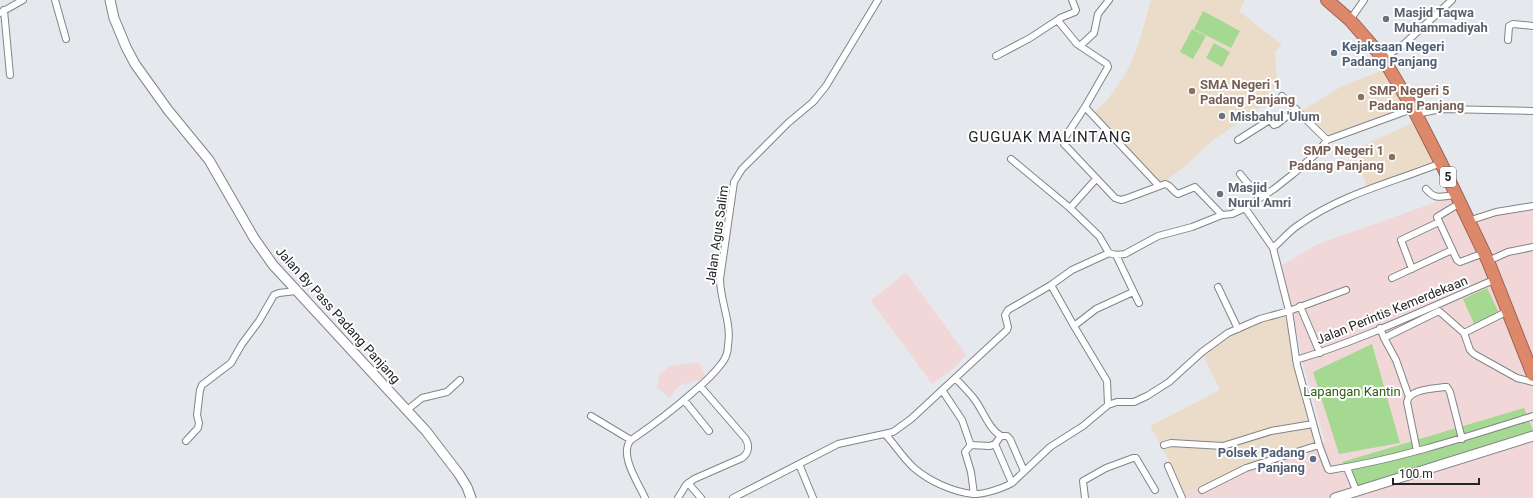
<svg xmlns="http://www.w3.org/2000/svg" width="1533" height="498" viewBox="0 0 1533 498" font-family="Roboto,sans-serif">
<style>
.commercial{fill:#f2d7d8}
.education{fill:#ebdcc9}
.green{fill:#a5d890}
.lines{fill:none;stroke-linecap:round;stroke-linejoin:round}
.street-casing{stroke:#818488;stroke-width:8}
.secondary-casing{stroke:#818488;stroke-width:11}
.highway-casing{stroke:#9c6553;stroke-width:14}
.street{stroke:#fff;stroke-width:6}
.secondary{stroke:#fff;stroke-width:9}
.highway{stroke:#dd876b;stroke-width:12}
.worship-dot{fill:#6b7280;stroke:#fff;stroke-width:1.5}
.service-dot{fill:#5c6f8a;stroke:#fff;stroke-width:1.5}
.education-dot{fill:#8d6e63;stroke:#fff;stroke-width:1.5}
.labels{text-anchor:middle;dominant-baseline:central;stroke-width:4;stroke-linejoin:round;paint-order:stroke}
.shield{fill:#fff;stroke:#666668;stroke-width:1}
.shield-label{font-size:12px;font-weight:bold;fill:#242527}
.worship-label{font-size:13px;font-weight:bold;fill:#5b616d;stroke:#fff;text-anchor:start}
.service-label{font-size:13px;font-weight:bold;fill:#4e5e75;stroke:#fff;text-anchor:start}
.education-label{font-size:13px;font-weight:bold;fill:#785e54;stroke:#fff;text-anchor:start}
.street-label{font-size:13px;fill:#242527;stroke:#fff}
.park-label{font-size:13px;fill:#2f5e15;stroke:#fff}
.quarter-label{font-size:15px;letter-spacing:1px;fill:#242527;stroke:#fff}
</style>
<rect width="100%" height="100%" fill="#e5e8ed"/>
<!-- commercial -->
<path class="commercial" d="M1456,195L1468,221L1533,206V498H1187L1184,493L1325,441L1304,367L1282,265L1318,244Z
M906,272L966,355L953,369L932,384L871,301Z
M699,362L706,378L680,385L669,398L657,387L660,374L670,366Z"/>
<!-- education -->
<path class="education" d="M1151,0H1245L1239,11L1282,45L1275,52L1277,82L1260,108L1212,141L1183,168L1159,186L1093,114L1107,100L1125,75L1138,46Z
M1383,70L1405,109L1329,135L1302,111L1342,86Z
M1412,123L1434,162L1368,188L1352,151Z
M1287,314L1318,444L1184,493L1173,467L1150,426L1220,390L1203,355L1230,336L1270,318Z"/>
<!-- green -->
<path class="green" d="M1203,11L1240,31L1231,48L1194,29Z
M1192,29L1206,36L1193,59L1180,52Z
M1214,43L1230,52L1222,67L1206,58Z
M1487,288L1499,313L1474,324L1463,299Z
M1372,344L1400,443L1339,454L1313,372Z
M1524,408L1533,430V433L1358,486L1342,462Z"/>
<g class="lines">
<!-- street casing -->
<g class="street-casing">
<path id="street" d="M55,0L66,39
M1072,0L1076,10L1075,12L1060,18L1059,22L1077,44L1107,64L1108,67L1085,107L1064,139V144L1115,198L1121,200L1125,199L1165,184C1171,185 1173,192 1178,194L1195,187L1222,215
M4,10L10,75
M0,13L23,0
M1350,20L1364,0
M1508,40L1509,26L1513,24L1533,26
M1080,46L1094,33L1098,14L1109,0
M996,56L1030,38L1059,19
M1383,58L1402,46L1452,0
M1282,96L1327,140
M1085,107L1159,186
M1416,114L1441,109L1533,111
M1238,140L1268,121H1271L1274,125L1277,124L1296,109
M1011,159L1070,208L1099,236L1109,253
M1240,174L1260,198
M1426,189C1436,201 1442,196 1456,195
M1460,203L1437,217L1457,260L1460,262L1484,253
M1070,208L1096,179
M1245,208L1274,189L1293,174L1318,152L1327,140L1412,109
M1468,221L1496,212L1533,206
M1273,248C1282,240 1290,230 1300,224C1342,194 1394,182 1441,163
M1116,255L1139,303
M1488,261L1508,252L1533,247
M1412,269L1401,240L1439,222
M1392,278L1452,250
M1218,287L1238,329
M1300,306L1320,353
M1074,326L1096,309L1133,292
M1380,328L1384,338L1439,311L1464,333L1470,350L1474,354L1517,378L1533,382
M1464,333L1508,311
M1384,338L1396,360L1409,397
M1296,360C1365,339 1430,307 1496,279
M955,378C962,385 969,392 975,400C983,411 989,429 1001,436
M942,390L962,420L970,443V446L965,452L971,472L974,494
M684,400L709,431
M1108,405L1117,402H1134L1147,396L1169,382L1202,352L1228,333L1260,319L1289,311L1346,290
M407,410L422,398L447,392L460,380
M591,416L631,440
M886,435C895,445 903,458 914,468C929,481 953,492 973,494C983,495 1003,488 1012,483L1050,447L1083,426L1108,405L1107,381L1074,326L1051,285
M186,441L198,428L199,423L197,415L200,390L202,385L231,363L242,344L259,321L274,295L279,293L296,291
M970,445L990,446L995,444
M1164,445L1171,443L1223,446L1271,431L1313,424
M1417,451L1407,402C1409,389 1433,389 1444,387H1447L1450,392L1462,439
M799,464L813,498
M1168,466L1182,498
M1347,468L1356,490
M688,483L701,498
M1012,483L995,444L1001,436H1007L1010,439L1024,471
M1202,490L1246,468L1319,445
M645,498C639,484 618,454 631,440C653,425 673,410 692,393C703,384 714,374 722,363C726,358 728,351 728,345C732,323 720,301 720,279L734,182L742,169L788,123L813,102L826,86L878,0
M678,498L686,485L694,479L742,458C749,453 750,445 745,438L700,386
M733,498L838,444L893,432L911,419L1007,330L1008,327L1005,315L1008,310L1051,285L1072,270L1109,253L1116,255L1125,254L1158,236L1192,227L1222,215L1232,214L1245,208L1273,248L1289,311L1297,365L1319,445L1328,469L1330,470C1399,459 1466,437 1533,416
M1085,498L1083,481L1106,468L1133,458H1136L1155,490"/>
</g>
<!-- secondary casing -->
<g class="secondary-casing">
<path id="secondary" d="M110,0L114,18L126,47L135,64L168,110L209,160L254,238L273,265L426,431L459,474L467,487L471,498
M1335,498L1533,436"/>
</g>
<!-- highway casing -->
<g class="highway-casing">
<path id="highway" d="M1327,0L1350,20L1383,58L1416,114L1441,163L1488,261L1533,375"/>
</g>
<!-- street -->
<use href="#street" class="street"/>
<!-- secondary -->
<use href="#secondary" class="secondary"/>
<!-- highway -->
<use href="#highway" class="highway"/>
</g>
<!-- markers -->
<g class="worship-dot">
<circle cx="1386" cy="19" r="4"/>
<circle cx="1222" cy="116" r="4"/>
<circle cx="1220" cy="194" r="4"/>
</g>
<g class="service-dot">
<circle cx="1334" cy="53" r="4"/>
<circle cx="1313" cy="459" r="4"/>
</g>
<g class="education-dot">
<circle cx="1192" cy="91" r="4"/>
<circle cx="1361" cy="97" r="4"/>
<circle cx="1392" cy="157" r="4"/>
</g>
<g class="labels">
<!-- shield labels -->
<rect class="shield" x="1440" y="167" width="16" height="20" rx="3"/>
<g class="shield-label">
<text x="1448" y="177">5</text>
</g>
<!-- worship labels -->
<g class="worship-label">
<text x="1394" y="12">Masjid Taqwa<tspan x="1394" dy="15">Muhammadiyah</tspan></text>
<text x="1230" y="116">Misbahul 'Ulum</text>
<text x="1228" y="187">Masjid<tspan x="1228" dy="15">Nurul Amri</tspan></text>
</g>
<!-- service labels -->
<g class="service-label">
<text x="1342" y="46">Kejaksaan Negeri<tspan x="1342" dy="15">Padang Panjang</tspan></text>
<text x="1305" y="452" text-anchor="end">Polsek Padang<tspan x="1305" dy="15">Panjang</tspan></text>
</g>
<!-- education labels -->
<g class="education-label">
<text x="1200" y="84">SMA Negeri 1<tspan x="1200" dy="15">Padang Panjang</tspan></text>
<text x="1369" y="90">SMP Negeri 5<tspan x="1369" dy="15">Padang Panjang</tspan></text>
<text x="1384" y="150" text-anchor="end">SMP Negeri 1<tspan x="1384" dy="15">Padang Panjang</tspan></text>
</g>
<!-- street labels -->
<g class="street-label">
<text transform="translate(717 235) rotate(-82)">Jalan Agus Salim</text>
<text transform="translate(1392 310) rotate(-22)">Jalan Perintis Kemerdekaan</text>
<text transform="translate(338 315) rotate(48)">Jalan By Pass Padang Panjang</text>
</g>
<!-- park labels -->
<g class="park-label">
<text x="1352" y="391">Lapangan Kantin</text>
</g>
<!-- quarter labels -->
<g class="quarter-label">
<text x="1050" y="137">GUGUAK MALINTANG</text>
</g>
</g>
<!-- scale -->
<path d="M1393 478v6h86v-6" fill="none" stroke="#242527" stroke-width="2"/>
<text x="1399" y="478" font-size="12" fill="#242527" stroke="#ffffff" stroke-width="3" paint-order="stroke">100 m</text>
</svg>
